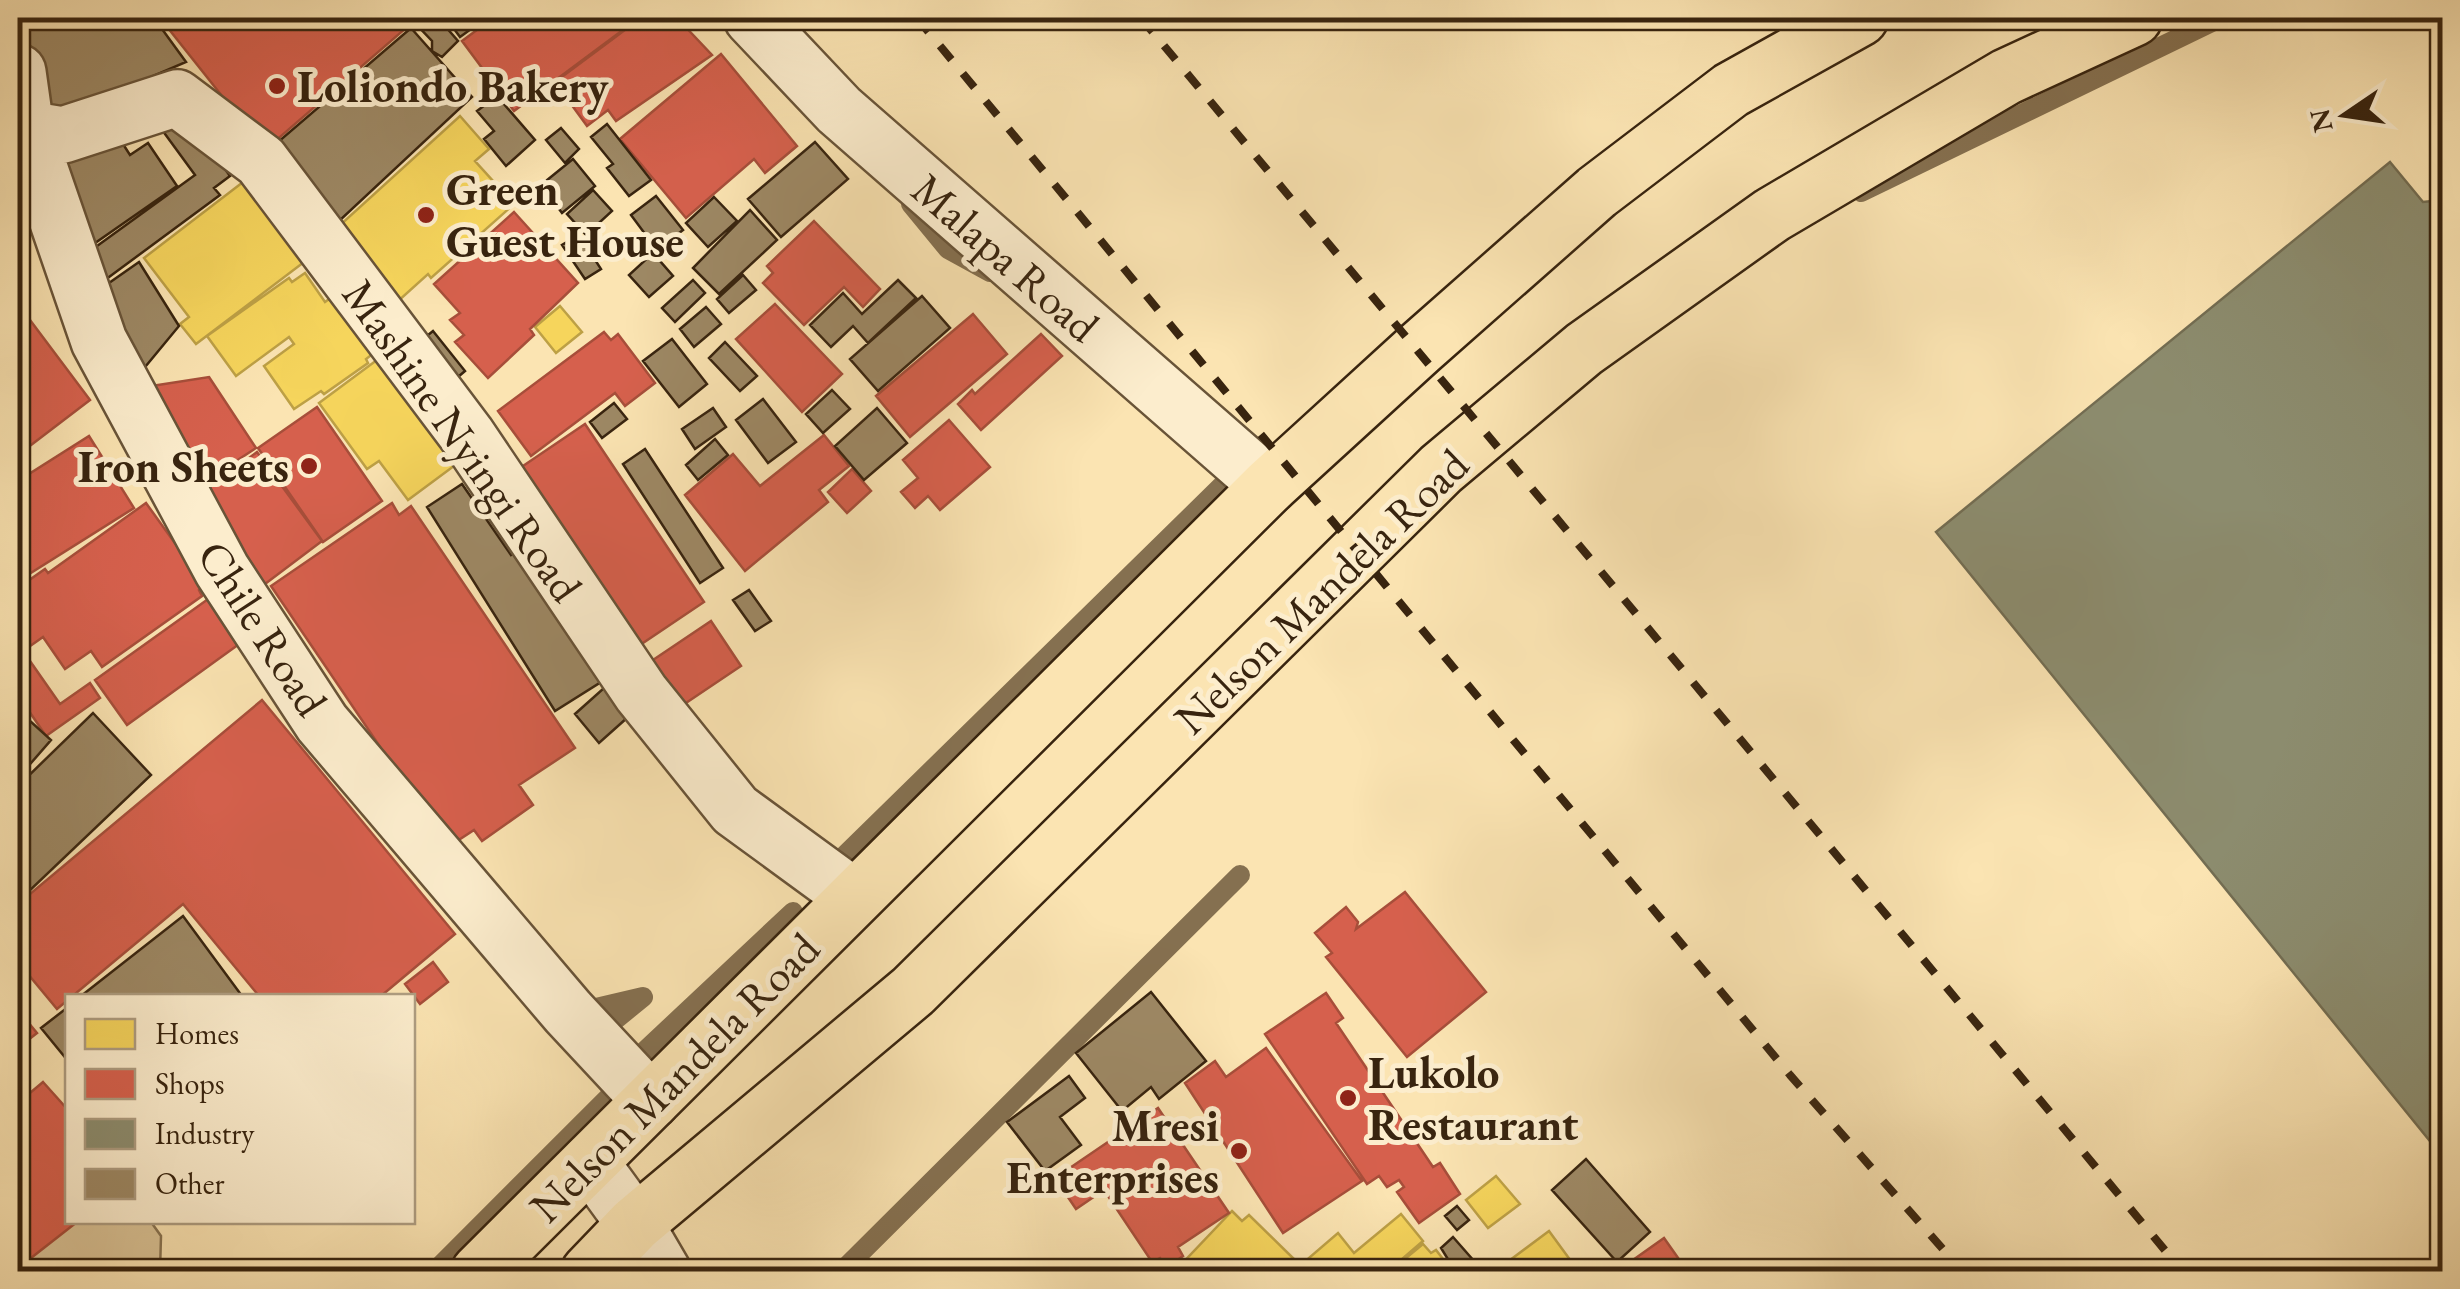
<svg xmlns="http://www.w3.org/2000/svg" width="2460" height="1289" viewBox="0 0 2460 1289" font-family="'EB Garamond',serif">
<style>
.green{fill:#dac396;stroke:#897452;stroke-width:2.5}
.homes{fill:#f6d55c;stroke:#bda045;stroke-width:2.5}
.shops{fill:#d6604d;stroke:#a74e3a;stroke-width:2.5}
.industry{fill:#8c8c6e;stroke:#736d52;stroke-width:2.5}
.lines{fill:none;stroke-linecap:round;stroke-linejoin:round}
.stream{stroke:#857050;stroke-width:20}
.building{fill:#9d8864;stroke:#38240f;stroke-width:2.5}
.minor-casing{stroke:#695438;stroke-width:60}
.major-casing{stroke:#38240f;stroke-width:60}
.minor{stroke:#fcedcd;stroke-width:55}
.major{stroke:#fbe4b2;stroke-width:55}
.rail{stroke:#38240f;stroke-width:8;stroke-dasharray:18 18;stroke-linecap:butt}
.poi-dot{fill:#8f2418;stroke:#fcedcd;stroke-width:4}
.labels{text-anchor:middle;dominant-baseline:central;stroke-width:10;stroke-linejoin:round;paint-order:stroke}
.poi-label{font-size:45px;font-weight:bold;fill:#38240f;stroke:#fcedcd;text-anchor:start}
.street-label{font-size:45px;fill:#38240f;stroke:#fcedcd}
</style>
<rect width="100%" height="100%" fill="#fbe4b2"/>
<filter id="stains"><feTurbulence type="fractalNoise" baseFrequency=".002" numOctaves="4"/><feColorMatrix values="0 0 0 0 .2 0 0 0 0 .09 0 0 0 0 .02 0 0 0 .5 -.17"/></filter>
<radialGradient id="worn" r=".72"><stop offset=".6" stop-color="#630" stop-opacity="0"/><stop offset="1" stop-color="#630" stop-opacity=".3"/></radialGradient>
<!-- green -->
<path class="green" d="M18,1117L67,1141L68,1222H151L161,1236L160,1271H18Z"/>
<!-- homes -->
<path class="homes" d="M460,116L489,149L475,161L514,204L431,278L428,274L396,303L369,273L375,267L339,226Z
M247,179L308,259L196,344L180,324L189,317L144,258Z
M305,273L325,302L343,289L383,346L366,359L368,363L324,394L321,391L294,409L264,366L294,344L289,337L236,376L207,336L289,278L292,282Z
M560,306L582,332L556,353L535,327Z
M385,354L462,460L408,500L379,461L367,469L319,403Z
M1496,1176L1520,1204L1488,1228L1466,1200Z
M1232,1211L1242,1221L1249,1215L1297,1262L1292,1266L1296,1272H1174Z
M1401,1214L1423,1241L1387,1272H1311L1303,1263L1338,1233L1354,1253Z
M1549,1231L1579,1272H1494Z
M1423,1244L1431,1253L1436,1250L1453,1272H1406L1400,1263Z"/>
<!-- shops -->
<path class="shops" d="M160,18H409L413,22L265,150Z
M493,18H639L514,111L462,41Z
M641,18H677L712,55L616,121L608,110L587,126L555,82Z
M721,54L797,146L765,173L754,159L686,218L620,139Z
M514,212L578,283L530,329L534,335L488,378L455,342L464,335L450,320L460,313L434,284Z
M814,221L880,289L863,307L844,287L804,325L763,283L773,273L767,266Z
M775,304L842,374L802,412L736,339Z
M973,314L1007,354L910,437L876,396Z
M30,320L90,400L18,455V329Z
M604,332L611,340L618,334L655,383L625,406L615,393L531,456L498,411Z
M1041,334L1062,356L981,430L958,404L972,390L975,394Z
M209,377L256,448L195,488L126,390Z
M317,407L382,501L323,542L258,448Z
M949,420L990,467L940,510L928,496L915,508L901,492L918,478L903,460Z
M585,424L704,602L640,645L517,470Z
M824,435L849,466L819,490L828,502L745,571L685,495L733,454L760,486Z
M89,436L134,508L18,581V481Z
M257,452L322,541L261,587L195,498Z
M852,469L871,491L847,513L828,492Z
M146,503L205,585L199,590L202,596L102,667L91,651L65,669L43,637L23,651L60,704L90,683L100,698L46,736L18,695V588L45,569L48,573Z
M392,503L399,515L411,506L575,748L519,785L533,805L482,841L474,830L448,847L271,586Z
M211,597L242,642L127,725L95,680Z
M711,621L741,666L668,715L638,670Z
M262,700L455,934L381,996H259L183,904L57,1009L18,962V904Z
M1405,892L1486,992L1407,1057L1326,957L1332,953L1315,933L1346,907L1358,922L1356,929Z
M433,962L448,982L420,1004L405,984Z
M1326,993L1343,1018L1336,1023L1433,1167L1440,1163L1460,1194L1419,1223L1397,1192L1404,1187L1399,1180L1387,1187L1379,1176L1367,1184L1265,1034Z
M18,1010L37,1033L18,1048Z
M1266,1048L1362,1181L1283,1233L1185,1083L1215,1061L1226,1077Z
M43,1082L68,1110V1222H77L31,1258L41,1270L18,1272V1103Z
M1158,1108L1229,1213L1178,1247L1183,1256L1167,1267L1160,1258L1152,1262L1104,1190L1076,1209L1055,1178Z
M1664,1238L1688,1272H1616Z"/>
<!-- industry -->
<path class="industry" d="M2390,162L2423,202L2442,200V1156L1936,532Z"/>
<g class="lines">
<!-- stream -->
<path class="stream" d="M1861,192L2220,18
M911,204L948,249L990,272
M828,872L1230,478
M579,1012L643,997L605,1028L612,1038
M434,1272L641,1065L631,1064L793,912
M841,1272L1240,875"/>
</g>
<!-- building -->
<path class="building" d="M21,18H154L186,62L46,122Z
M421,18H438L458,41L442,57L432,51V41L415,23Z
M446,18H486L460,37Z
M411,28L472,97L337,223L271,148Z
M497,96L535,140L506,166L484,139L494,131L477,111Z
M180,106L230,176L214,188L220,195L105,280L86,254L195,175L157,123Z
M607,124L651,180L629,196L607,168L613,164L591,137Z
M561,128L579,149L565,163L546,140Z
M109,133H116L130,155L148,143L177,186L85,250L51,172Z
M815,142L848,179L781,237L748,199Z
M573,159L595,186L562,213L541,185Z
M593,190L612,211L586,235L567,214Z
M656,196L683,230L657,250L631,215Z
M714,197L737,221L708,247L686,223Z
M750,210L777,240L719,294L693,268Z
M579,235L601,269L585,279L562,245Z
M653,253L673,276L649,297L629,275Z
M139,262L179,326L126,390L89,297Z
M743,275L756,290L729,313L717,299Z
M693,280L705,293L675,322L662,308Z
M898,280L916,298L868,343L853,326L831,347L810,325L843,293L862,314Z
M922,296L950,328L878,391L850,359Z
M706,307L721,324L694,347L680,329Z
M433,331L465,371L445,388L412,348Z
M672,339L707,384L679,407L643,361Z
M725,342L757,376L740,391L709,358Z
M832,390L850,409L823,433L806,414Z
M763,399L796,442L768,463L736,420Z
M614,403L627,419L602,438L590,422Z
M713,408L726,427L695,449L682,429Z
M877,408L907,443L864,480L835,446Z
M715,439L728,455L698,480L686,465Z
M645,449L723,568L700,583L623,464Z
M462,484L511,555L519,550L601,682L555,711L427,507Z
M749,590L771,621L755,631L733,600Z
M604,688L628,717L599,743L575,714Z
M18,710L51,740L18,778Z
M93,713L151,775L25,895L18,887V786Z
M183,916L242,996H81Z
M1151,992L1206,1061L1159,1099L1151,1087L1122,1111L1076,1053Z
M68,1007V1061L41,1028Z
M1069,1076L1085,1098L1060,1117L1081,1145L1045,1171L1007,1122Z
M1586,1159L1650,1232L1617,1262L1552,1190Z
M1457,1206L1469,1220L1457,1230L1445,1216Z
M1453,1237L1481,1269L1478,1272H1458L1449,1261L1441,1248Z"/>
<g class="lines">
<!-- minor casing -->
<g class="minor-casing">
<path id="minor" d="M752,18L839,110L1269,486
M18,72L26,129L99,341L222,570L322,723L568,1012L651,1101
M26,129L63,135L177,98L261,161L467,435L641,693L735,810L854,897
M590,1162L635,1224L663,1272"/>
</g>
<!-- major casing -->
<g class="major-casing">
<path id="major" d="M479,1272L1269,486L1419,349L1597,192L1731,90L1860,18
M589,1272L635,1224L913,991L1441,469L1584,349L1772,215L2006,77L2134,18"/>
</g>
<!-- minor -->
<use href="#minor" class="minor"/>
<!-- major -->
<use href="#major" class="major"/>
<!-- rail -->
<path class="rail" d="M917,18L1790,1075L1963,1272
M1141,18L2183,1272"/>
</g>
<!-- markers -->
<g class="poi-dot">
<circle cx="277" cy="86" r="10"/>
<circle cx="426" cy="215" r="10"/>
<circle cx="309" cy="466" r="10"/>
<circle cx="1348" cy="1098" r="10"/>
<circle cx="1239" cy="1151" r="10"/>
</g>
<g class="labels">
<!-- poi labels -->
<g class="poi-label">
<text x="297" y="86">Loliondo Bakery</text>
<text x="446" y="189">Green<tspan x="446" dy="52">Guest House</tspan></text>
<text x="289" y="466" text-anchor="end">Iron Sheets</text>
<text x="1368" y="1072">Lukolo<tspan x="1368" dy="52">Restaurant</tspan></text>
<text x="1219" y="1125" text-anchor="end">Mresi<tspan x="1219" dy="52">Enterprises</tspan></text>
</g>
<!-- street labels -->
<g class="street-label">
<text transform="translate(1006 257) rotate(41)">Malapa Road</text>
<text transform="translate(463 440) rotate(55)">Mashine Nyingi Road</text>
<text transform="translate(1321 591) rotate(-44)">Nelson Mandela Road</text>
<text transform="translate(263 628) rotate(57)">Chile Road</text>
<text transform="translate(674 1077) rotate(-45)">Nelson Mandela Road</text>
</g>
</g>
<!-- margin -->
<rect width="2460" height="1289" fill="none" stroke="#fbe4b2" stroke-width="60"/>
<rect x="20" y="20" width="2420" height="1249" fill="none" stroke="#38240f" stroke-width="5"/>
<rect x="30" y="30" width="2400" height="1229" fill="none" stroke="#38240f" stroke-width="2.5"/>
<!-- legend -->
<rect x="65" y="994" width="350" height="230" fill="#fcedcd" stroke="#ae9d81" stroke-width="2.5"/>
<rect x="85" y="1019" width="50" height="30" fill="#f6d55c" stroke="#ae9d81" stroke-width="2.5"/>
<text x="155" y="1044" font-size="30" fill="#38240f">Homes</text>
<rect x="85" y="1069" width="50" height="30" fill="#d6604d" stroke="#ae9d81" stroke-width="2.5"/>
<text x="155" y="1094" font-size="30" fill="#38240f">Shops</text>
<rect x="85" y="1119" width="50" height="30" fill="#8c8c6e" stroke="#ae9d81" stroke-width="2.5"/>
<text x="155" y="1144" font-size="30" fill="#38240f">Industry</text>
<rect x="85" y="1169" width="50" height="30" fill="#9d8864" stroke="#ae9d81" stroke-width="2.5"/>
<text x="155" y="1194" font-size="30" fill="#38240f">Other</text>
<!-- north arrow -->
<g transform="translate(2345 115) rotate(257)" stroke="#fcedcd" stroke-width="8" paint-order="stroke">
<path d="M0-8L18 38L0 25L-18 38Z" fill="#38240f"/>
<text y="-15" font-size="28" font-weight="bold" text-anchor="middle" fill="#38240f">N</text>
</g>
<rect width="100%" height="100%" filter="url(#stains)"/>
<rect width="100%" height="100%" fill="url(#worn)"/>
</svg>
